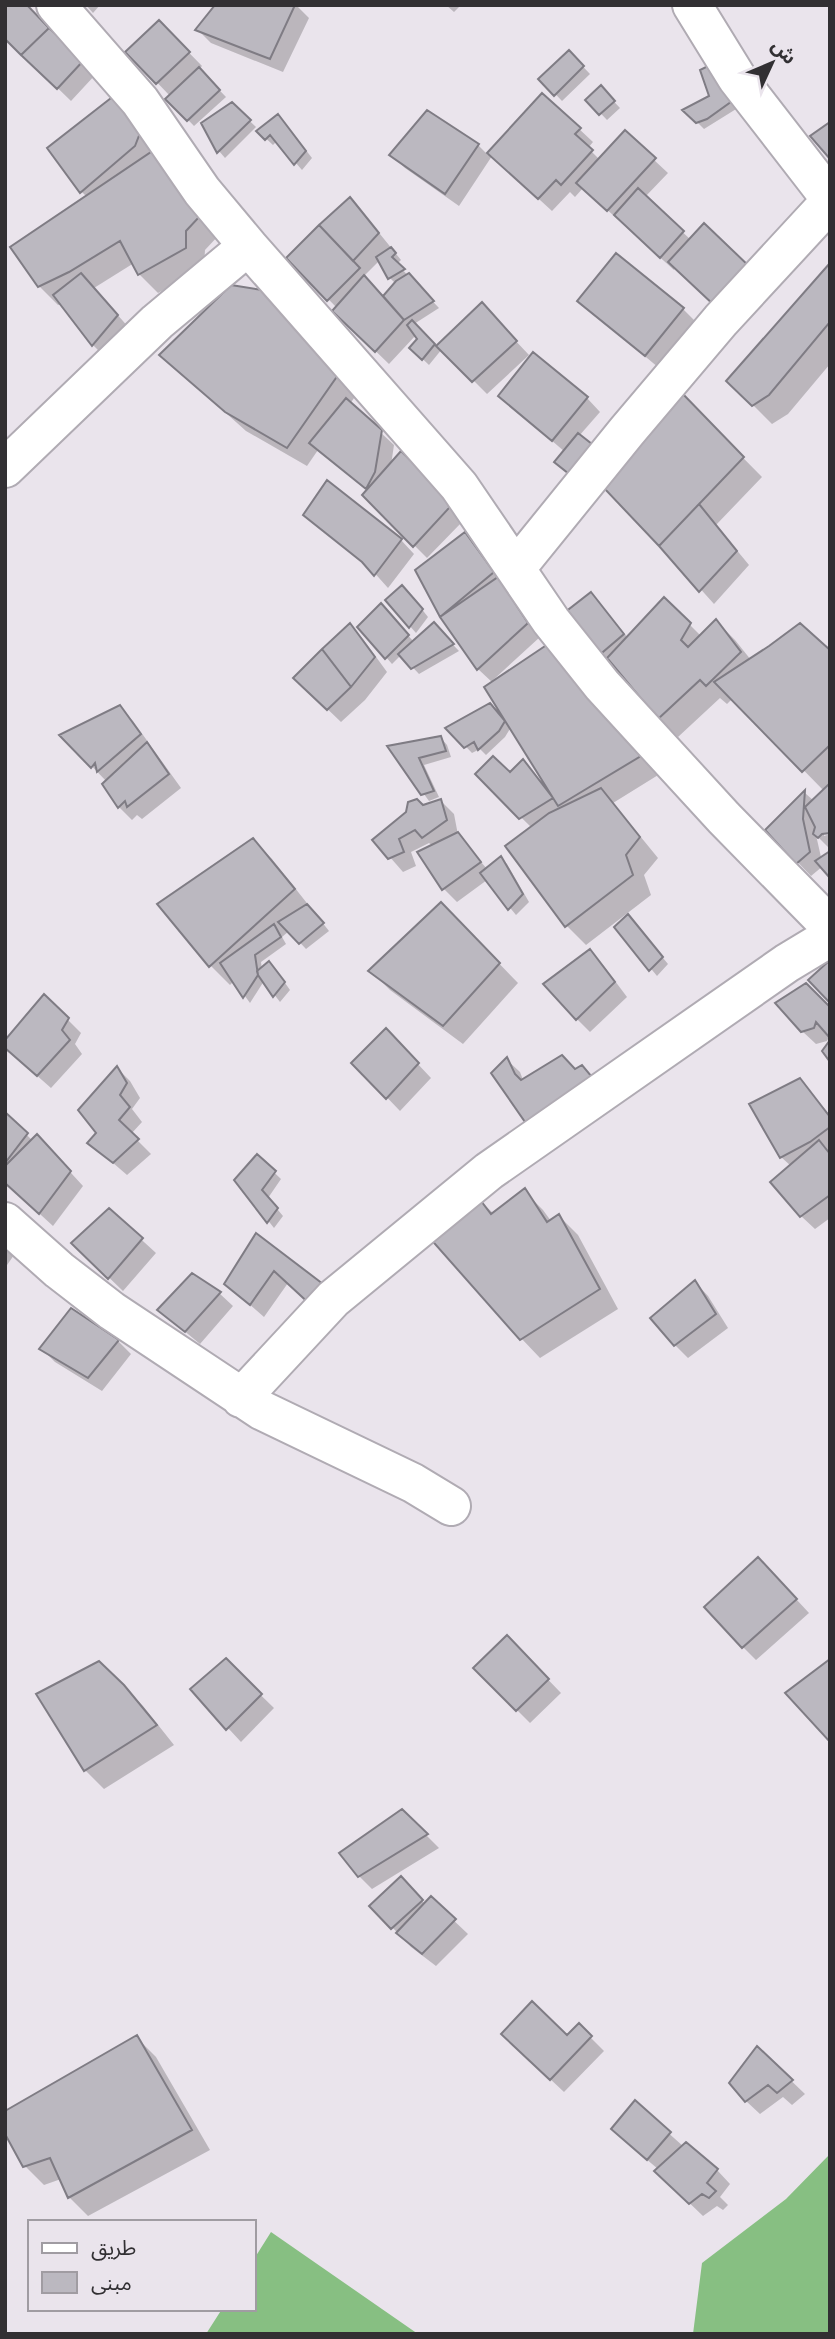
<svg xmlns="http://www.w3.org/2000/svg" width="835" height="2339" viewBox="0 0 835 2339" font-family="'Public Sans','Noto Sans Arabic',sans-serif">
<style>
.forest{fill:#87bf82}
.shadow{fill:#0003;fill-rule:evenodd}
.building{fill:#bbb8c0;stroke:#7f7c84;stroke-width:2}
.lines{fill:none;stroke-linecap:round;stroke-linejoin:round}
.minor-casing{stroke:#b0abb3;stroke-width:42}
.minor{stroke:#fff;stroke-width:38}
</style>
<rect width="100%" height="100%" fill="#eae4ec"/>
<!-- forest -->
<path class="forest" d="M830,2154V2334H693L702,2263L786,2199Z
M271,2232L418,2334H206L222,2309H254V2259Z"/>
<!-- shadow -->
<path class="shadow" d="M5,5L96,74L71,101L5,37Z
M86,5H100L93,13Z
M217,5H296L309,18L283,72L211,43L198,30Z
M446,5H461L454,12Z
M159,22L202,66L199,69L226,97L194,126L168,99L170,96L128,52Z
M569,52L590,74L562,101L541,79Z
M702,71L741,106L704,129L685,110L711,97Z
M601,88L620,108L607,120L588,100Z
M543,95L593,142L588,148L600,160L625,133L668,173L645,197L691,240L674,270L583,188L575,197L570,192L552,211L492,156L459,206L405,168L392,155L478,145L488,155Z
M232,104L256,127L225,158L219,151L204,124Z
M132,115L152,148L149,155L219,235L205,250L204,267L158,293L139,274L134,263L94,288L130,329L106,358L93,345L62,304L58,305L39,286L87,197L81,191Z
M284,122L312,158L302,170L277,141L273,145L259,132Z
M363,213L401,260L397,264L439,308L414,324L437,348L482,305L529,355L487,394L442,349L429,365L411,348L419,339L416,335L389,364L334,311L337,308L288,258ZM380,260L389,277L396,284L383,298L365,275Z
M830,266V364L788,414L772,424L729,381Z
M261,292L356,395L350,404L394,445L391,465L461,513L462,522L427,558L364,495L368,491L318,450L307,466L246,431L161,355Z
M579,301L683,309L696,322L659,368Z
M680,394L762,477L716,525L749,565L714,604L661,545Z
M500,396L587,398L600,412L565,452Z
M305,515L401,540L414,554L388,588L371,569L319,528Z
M464,535L478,548L506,586L540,637L492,681L494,683L556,640L663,772L613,803L658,858L644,875L651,895L586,945L567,926L532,828L477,774H510L523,762L546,787L548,786L511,727L505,737L486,755L480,749L472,753L448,728L496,712L509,726L493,683L478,669L441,616L417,571Z
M409,593L428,617L416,633L387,600Z
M591,594L628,638L664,599L701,636L716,621L735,640L751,660L830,652V831L824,832V836L830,834V849L816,835L823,866L811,876L767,830L805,793L814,801L824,791L733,698L727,704L720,698L678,737L659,718L616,666L612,669L598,656Z
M387,612L414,642L434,625L459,651L419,674L401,655L392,664L360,627Z
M350,626L363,639L387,672L365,700L341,722L295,678Z
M119,707L133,721L181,788L142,819L137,815L132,820L119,807L107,782L62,735Z
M441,738L447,745L451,757L424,765L439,797L429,801L390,747Z
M441,801L454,814L458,835L487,869L501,858L507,864L529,902L516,915L487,880L457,902L444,889L420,853L433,846L429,843L411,852L416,866L403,872L375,840L423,807Z
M253,840L272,859L329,931L306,949L289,931L282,937L286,944L261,962L262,970H276L290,990L280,1002L264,981L250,1003L234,981L230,985L211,966L160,904Z
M460,923L518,983L463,1044L390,990L371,971Z
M634,923L668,964L657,976L617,927Z
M589,951L603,965L627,997L590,1032L577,1019Z
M44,996L81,1033L75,1044L82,1054L51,1088L17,1058Z
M830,1009V1035L827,1041L816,1044L802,1031Z
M399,1044L431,1078L400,1111L354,1063Z
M507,1060L520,1072L547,1144Z
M117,1068L130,1081L140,1098L132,1109L142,1122L131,1134L151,1154L127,1175L90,1143L99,1133Z
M800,1080L830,1115V1218L815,1229L801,1216L791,1166L781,1157Z
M5,1114L33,1141L50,1150L83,1186L53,1226L5,1182Z
M257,1156L281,1179L268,1198L283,1216L274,1228L236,1180Z
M524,1191L543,1210L551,1221L559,1216L578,1235L618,1309L540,1358L521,1338L474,1195L494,1214Z
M109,1210L156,1253L123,1291L73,1243Z
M256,1236L288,1283L264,1317L226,1284Z
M5,1246L14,1255L5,1268Z
M695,1282L708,1296L728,1328L688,1358L675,1345Z
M219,1293L233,1306L200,1344L159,1310Z
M118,1341L131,1354L102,1391L55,1362L42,1349Z
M771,1572L809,1613L756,1660L743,1647Z
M507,1637L561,1693L530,1723L475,1668Z
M225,1660L274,1708L241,1742L192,1689Z
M123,1686L143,1706L174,1745L104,1789L85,1770Z
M402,1811L439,1848L372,1889L359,1876Z
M401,1879L426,1905L431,1899L468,1934L436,1966L411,1947L372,1906Z
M579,2026L604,2051L564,2092L516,2047L567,2037Z
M137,2038L156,2057L210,2150L88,2216L69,2197L61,2179L44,2185L25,2166Z
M757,2048L805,2094L792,2105L783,2097L760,2114L746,2101Z
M635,2103L684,2147L717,2170L730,2184L720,2197L728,2205L723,2210L717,2206L703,2216L656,2171L658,2169L626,2142Z"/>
<!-- building -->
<path class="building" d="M5,5H27L49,28L21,55L5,39Z
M215,5H295L270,59L195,30Z
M159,20L190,52L156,84L125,52Z
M49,28L84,60L57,89L21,55Z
M569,50L584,66L554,96L538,79Z
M712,64L735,99L707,119L696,123L682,110L709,96L700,70Z
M199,67L220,90L187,121L165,99Z
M601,85L615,101L599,115L585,100Z
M542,93L581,128L575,134L593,150L561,185L556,180L538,199L487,153Z
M111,98L119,99L140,133L135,146L80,193L47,148Z
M232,102L251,120L217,153L201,123Z
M427,110L479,144L445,194L389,155Z
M278,114L306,151L294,165L270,135L265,140L256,131Z
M830,122V159L810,136Z
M625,130L656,158L607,211L576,183Z
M157,148L201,215L186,231V248L138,275L120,241L69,272L38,287L10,247Z
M638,188L684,231L660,258L614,215Z
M350,197L379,233L353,261L319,225Z
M704,223L751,268L715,306L668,262Z
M319,225L360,268L327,301L286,258Z
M391,247L396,253L392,257L405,269L388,279L376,257Z
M616,253L684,308L645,356L577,301Z
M830,263V322L769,395L752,406L726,381Z
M81,273L118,315L92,346L53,295Z
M409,273L434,301L404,320L383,296L396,281Z
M364,275L404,320L375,352L332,311Z
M231,285L262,290L338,375L287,448L225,412L159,355Z
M482,302L517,341L472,382L436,346Z
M412,320L435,344L422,360L409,348L417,339L407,325Z
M533,352L588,397L552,441L498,396Z
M680,391L744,457L659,546L603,487Z
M346,398L382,430L375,472L366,489L309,443Z
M578,433L602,452L578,481L554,462Z
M401,451L448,497L449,508L413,547L362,495Z
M327,480L402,539L374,576L362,562L303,515Z
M699,504L737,551L699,592L659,546Z
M465,532L494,572L440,617L415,570Z
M498,577L528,623L477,670L440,617Z
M402,585L423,609L409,628L385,600Z
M591,592L624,634L597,657L564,613Z
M664,597L691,623L681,640L688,647L716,619L741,652L706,686L700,680L658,719L607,658Z
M381,603L409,635L385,659L357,627Z
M434,622L454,644L411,669L398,654Z
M350,623L375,657L351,687L322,649Z
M800,623L830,650V745L802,772L714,682L769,646Z
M557,638L646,753L558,806L484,687Z
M322,649L351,687L327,710L293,678Z
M490,703L505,721L499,731L478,750L474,742L464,748L445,728Z
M120,705L141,734L97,772L95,763L91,768L59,735Z
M441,736L446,751L419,758L434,791L421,795L387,746Z
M147,742L169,774L127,807L125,801L118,808L102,784Z
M493,756L510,772L523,759L553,798L519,819L475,774Z
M830,783V833L822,834L818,838L813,834L815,827L805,807Z
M601,788L640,837L626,855L633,875L565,927L505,846L549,813Z
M805,790L803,819L810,852L796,864L765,830Z
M417,799L423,805L441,799L447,820L422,838L415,830L399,839L404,852L388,859L372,840L406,812L408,802Z
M458,832L481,862L442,890L417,852Z
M253,838L295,889L209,967L157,904Z
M830,851V878L815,861Z
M501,856L523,894L508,910L480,873Z
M441,902L500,963L443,1026L368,971Z
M307,904L324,923L299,944L278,922Z
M628,914L663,957L649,971L614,927Z
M274,924L281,937L255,955L258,975L243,998L220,963Z
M590,949L615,982L576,1020L543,984Z
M830,960V1003L808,980Z
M269,961L285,982L273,997L258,975L257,971Z
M806,983L830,1007L829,1037L816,1022L814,1028L801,1032L775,1003Z
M44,994L69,1018L62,1030L70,1040L37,1076L5,1048V1040Z
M386,1028L419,1063L386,1099L351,1063Z
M830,1040V1062L822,1051Z
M562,1055L575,1069L582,1065L597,1083L532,1132L491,1073L507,1057L515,1074L521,1080Z
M117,1066L127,1083L120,1095L130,1107L119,1120L139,1139L113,1163L87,1143L96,1133L78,1110Z
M800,1078L830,1117V1127L810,1142L780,1158L749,1104Z
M5,1112L28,1133L5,1163Z
M37,1134L71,1171L39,1214L5,1183V1166Z
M819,1140L830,1154V1195L800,1217L770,1182Z
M257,1154L276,1171L262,1190L278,1208L267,1223L234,1180Z
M525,1188L547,1222L559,1214L600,1289L520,1340L420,1227L475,1193L491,1214Z
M109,1208L143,1238L108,1279L71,1243Z
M256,1233L323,1284L313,1307L274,1271L250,1305L224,1284Z
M192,1273L221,1292L185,1332L157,1310Z
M695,1280L716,1314L674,1346L650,1318Z
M71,1308L119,1340L88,1378L39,1349Z
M758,1557L797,1599L742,1648L704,1607Z
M507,1635L549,1679L516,1711L473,1668Z
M226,1658L262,1694L226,1730L190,1689Z
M830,1659V1742L785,1693Z
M99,1661L124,1685L157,1725L84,1771L36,1694Z
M402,1809L428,1834L358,1877L339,1853Z
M401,1876L423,1900L391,1929L369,1906Z
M431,1896L456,1919L422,1954L396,1933Z
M532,2001L567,2035L579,2023L592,2036L550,2080L501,2034Z
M137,2035L192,2130L68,2198L50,2158L23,2167L5,2134V2111Z
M757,2046L793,2080L777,2093L768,2085L745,2102L729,2083Z
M635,2100L671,2132L647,2160L611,2129Z
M686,2142L718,2169L707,2183L716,2191L709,2198L702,2194L689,2204L654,2171Z"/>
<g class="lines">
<!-- minor casing -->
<g class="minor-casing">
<path id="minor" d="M56,5L140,101L202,191L248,246L459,486L551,621L602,685L724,818L830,926
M692,5L737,78L830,198
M5,468L157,322L248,246
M516,568L627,431L721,320L830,202
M5,1222L59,1270L112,1311L261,1410L413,1483L451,1506
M241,1398L333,1299L489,1171L787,963L830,937"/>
</g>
<!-- minor -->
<use href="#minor" class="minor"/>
</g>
<!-- border -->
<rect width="835" height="2339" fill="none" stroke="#323033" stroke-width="14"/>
<!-- legend -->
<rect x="28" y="2220" width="228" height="91" fill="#eae4ec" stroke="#a09ca2" stroke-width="2"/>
<rect x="42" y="2243" width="35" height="10" fill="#ffffff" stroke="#a09ca2" stroke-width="2"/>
<text x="91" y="2255" font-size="21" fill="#323033">طريق</text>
<rect x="42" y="2272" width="35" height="21" fill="#bbb8c0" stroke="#a09ca2" stroke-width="2"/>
<text x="91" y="2290" font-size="21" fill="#323033">مبنى</text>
<!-- north arrow -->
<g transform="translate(772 63) rotate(46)" stroke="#eae4ec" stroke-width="5" paint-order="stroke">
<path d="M0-5L12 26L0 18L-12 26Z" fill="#323033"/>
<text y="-10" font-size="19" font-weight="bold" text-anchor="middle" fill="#323033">ش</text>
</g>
</svg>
